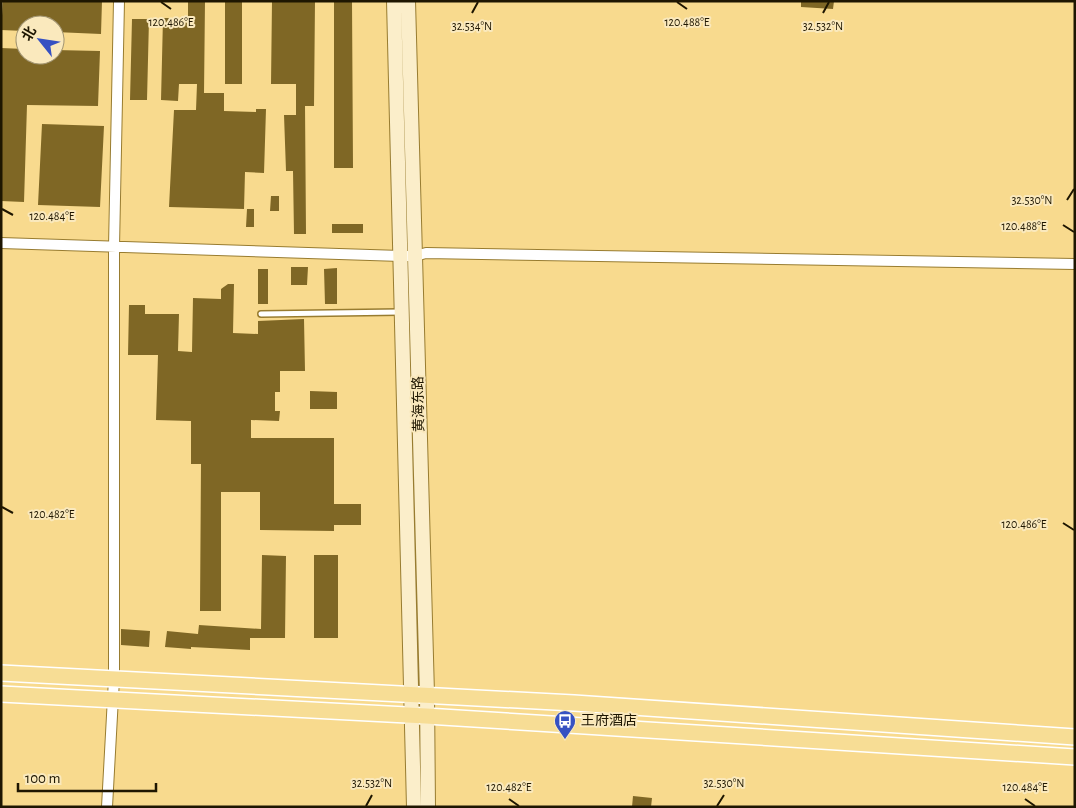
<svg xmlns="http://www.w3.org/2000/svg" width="1076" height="808" viewBox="0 0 1076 808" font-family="'Alegreya Sans','Noto Sans SC',sans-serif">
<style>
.building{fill:#7f6725}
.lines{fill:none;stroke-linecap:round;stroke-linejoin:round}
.lane-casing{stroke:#987c30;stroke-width:8}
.street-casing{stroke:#987c30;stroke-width:12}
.secondary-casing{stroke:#987c30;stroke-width:16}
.primary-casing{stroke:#fff;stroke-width:18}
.lane{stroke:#fff;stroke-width:5}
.street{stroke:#fff;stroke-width:10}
.secondary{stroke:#fbeeca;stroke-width:14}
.primary{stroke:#f7dd95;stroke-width:15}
.ticks{fill:none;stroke:#1e1601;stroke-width:2}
.labels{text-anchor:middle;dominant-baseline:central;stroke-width:4;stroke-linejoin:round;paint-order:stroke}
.street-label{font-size:14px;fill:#1e1601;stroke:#fae9bd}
.poi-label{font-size:14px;fill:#1e1601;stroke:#fae9bd;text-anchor:start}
.ticks-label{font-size:12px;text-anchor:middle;fill:#1e1601;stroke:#fae9bd;stroke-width:4;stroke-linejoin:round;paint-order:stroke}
</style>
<rect width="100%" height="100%" fill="#f8da8e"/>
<!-- building -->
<path class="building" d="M3,1H102L101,34L55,32V25H25V31L1,30Z
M188,1H205L204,93H224V111L256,112V109H266L264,173L245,172L244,209L169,207L174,110H196L197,84H179L178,101L161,100L163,18H188Z
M225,1H242V84H225Z
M272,1H315L314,106H305L306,234H294L293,171H286L284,115H296V84H271Z
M334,1H352L353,168H334Z
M801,1H834L833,9L801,7Z
M132,19H149L147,100H130Z
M1,48L25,49V55H55V50L100,51L98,106L27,105L24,202L1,201Z
M42,124L104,126L100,207L38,205Z
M271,196H279V211H270Z
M247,209H254V227H246Z
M332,224H363V233H332Z
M291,267H308L307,285H291Z
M337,268V304H325L324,269Z
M258,269H268V304H258Z
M228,284H234L233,333L258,334V321L304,319L305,371H280V392H275V411H280L279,421L251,420V438H334V504H361V525H334V531L260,530V492H221V611H200L201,464H191V421L156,420L158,355H128L129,305H145V314H179L178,351L192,352L193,298L221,299V289Z
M310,391L337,392V409H310Z
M262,555L286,556L285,638H250V650L191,647V649L165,647L167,631L198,634L199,625L261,629Z
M314,555H338V638H314Z
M121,629L150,631L149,647L121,645Z
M633,796L652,798L651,807H632Z"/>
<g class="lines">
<!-- lane casing -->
<g class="lane-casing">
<path id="lane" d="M261,314L400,312"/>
</g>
<!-- street casing -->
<g class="street-casing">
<path id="street" d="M1,243L401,256H415L426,253L1075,264
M107,807L114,679V247L119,1"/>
</g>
<!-- secondary casing -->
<g class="secondary-casing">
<path id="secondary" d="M394,1L414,807
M408,1L427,694L428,807"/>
</g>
<!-- primary casing -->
<g class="primary-casing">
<path id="primary" d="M1,673L574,703L1075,737
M1,694L426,716L1075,757"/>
</g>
<!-- lane -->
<use href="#lane" class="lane"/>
<!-- street -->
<use href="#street" class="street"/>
<!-- secondary -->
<use href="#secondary" class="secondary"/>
<!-- primary -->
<use href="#primary" class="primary"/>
</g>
<!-- ticks -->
<path class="ticks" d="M161,2L171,9M677,2L687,9M472,13L478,2M823,13L829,2M1067,200L1074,189M2,209L13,215M1063,225L1074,232M2,507L13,513M1063,523L1074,530M509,799L519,806M1025,799L1035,806M366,806L372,795M717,806L724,795"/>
<!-- icons -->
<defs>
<g id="bus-pin" transform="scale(1.125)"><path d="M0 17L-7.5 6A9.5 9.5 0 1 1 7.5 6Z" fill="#3651c2" stroke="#fae9bd"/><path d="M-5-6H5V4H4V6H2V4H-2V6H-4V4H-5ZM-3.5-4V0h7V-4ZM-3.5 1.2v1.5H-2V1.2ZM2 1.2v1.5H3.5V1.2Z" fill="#fff"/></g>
</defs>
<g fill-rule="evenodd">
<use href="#bus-pin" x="565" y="721"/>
</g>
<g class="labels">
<!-- street labels -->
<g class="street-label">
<text transform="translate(419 404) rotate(-91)">黄海东路</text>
</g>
<!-- poi labels -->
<g class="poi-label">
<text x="581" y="721">王府酒店</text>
</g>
</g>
<g class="ticks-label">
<text x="171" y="26">120.486°E</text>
<text x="687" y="26">120.488°E</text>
<text x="472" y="30">32.534°N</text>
<text x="823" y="30">32.532°N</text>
<text x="1032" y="204">32.530°N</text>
<text x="52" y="220">120.484°E</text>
<text x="1024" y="230">120.488°E</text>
<text x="52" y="518">120.482°E</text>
<text x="1024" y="528">120.486°E</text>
<text x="372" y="787">32.532°N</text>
<text x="724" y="787">32.530°N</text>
<text x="509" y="791">120.482°E</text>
<text x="1025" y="791">120.484°E</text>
</g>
<!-- border -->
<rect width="1076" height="808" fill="none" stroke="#1e1601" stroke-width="5"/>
<!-- north arrow -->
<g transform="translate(40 40) rotate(300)"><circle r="24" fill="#fae9bd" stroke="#a29572"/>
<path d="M0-4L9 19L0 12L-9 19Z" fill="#3651c2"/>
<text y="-8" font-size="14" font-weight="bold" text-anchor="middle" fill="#1e1601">北</text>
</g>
<!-- scale -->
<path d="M18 783v8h138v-8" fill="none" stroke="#1e1601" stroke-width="2.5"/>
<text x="25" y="783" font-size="15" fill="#1e1601" stroke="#fae9bd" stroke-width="4" paint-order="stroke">100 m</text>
</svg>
